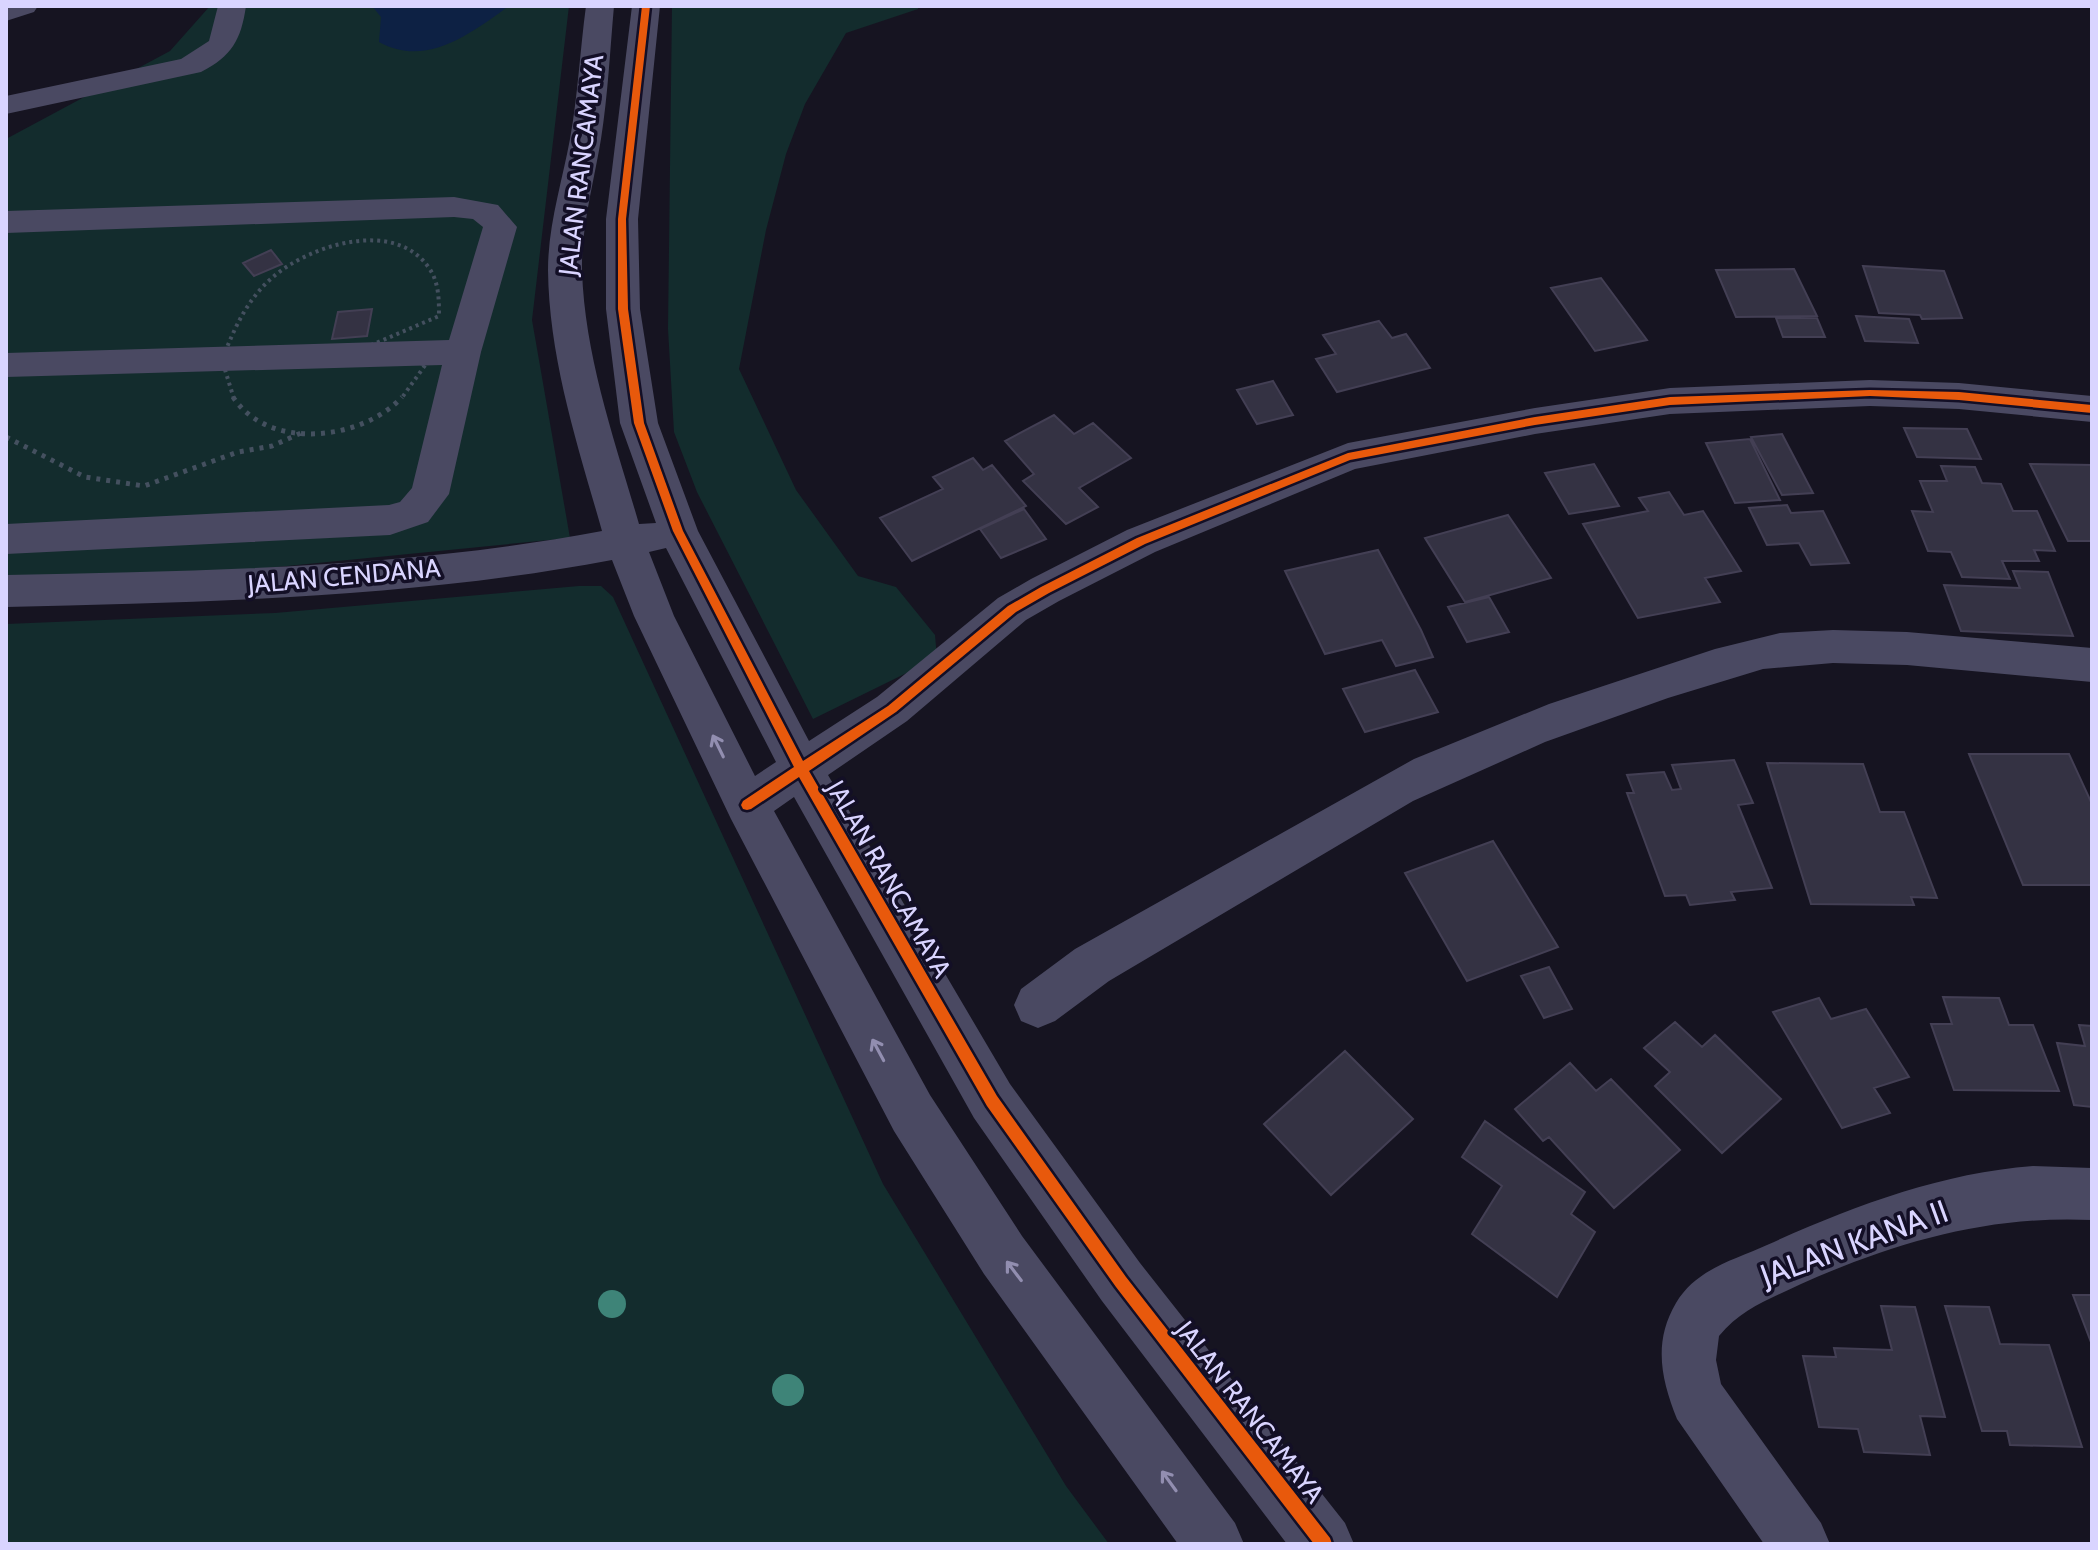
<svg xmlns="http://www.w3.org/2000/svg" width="2098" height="1550" viewBox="0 0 2098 1550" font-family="Cabin,sans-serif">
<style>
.green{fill:#132c2d}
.water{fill:#0d2144}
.building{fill:#343243;stroke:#433f54;stroke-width:2}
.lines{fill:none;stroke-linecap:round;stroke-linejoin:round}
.path-far1{stroke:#44505f;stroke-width:4;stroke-dasharray:3 4;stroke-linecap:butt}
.path{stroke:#44505f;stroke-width:5;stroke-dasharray:4 6;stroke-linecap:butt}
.minor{fill:#4a4962;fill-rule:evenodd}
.cycleway-casing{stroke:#130f26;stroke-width:5}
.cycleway{fill:#e8590c;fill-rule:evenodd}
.tree{fill:#3e8478}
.oneway{stroke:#928eb0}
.labels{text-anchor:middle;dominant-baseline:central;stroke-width:7;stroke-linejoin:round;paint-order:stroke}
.street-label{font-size:26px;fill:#d9d4ff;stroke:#130f26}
.near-street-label{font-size:32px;fill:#d9d4ff;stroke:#130f26}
</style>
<rect width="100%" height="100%" fill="#161421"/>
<!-- green -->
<path class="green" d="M210,6H569L532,320L570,538L94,585L6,584V139L170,51Z
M672,6H918V9L846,33L805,104L786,154L766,230L739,369L796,490L858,576L896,587L935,635L937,658L813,719L697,492L674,432L668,329Z
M579,586H601L613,597L883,1184L1066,1486L1109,1544H6V624L275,613Z"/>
<!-- water -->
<path class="water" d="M372,6H509C470,34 426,68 379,42L381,17Z"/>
<!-- building -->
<path class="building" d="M271,250L282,264L254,276L243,263Z
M1863,266L1944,271L1962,318L1922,319L1920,315L1879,313Z
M1794,269L1817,316L1736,317L1716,270Z
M1601,278L1647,340L1595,351L1551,288Z
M372,309L367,336L332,339L338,312Z
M1856,316L1909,319L1918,343L1865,341Z
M1776,318H1817L1825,337H1783Z
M1379,321L1392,338L1406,334L1430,368L1337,392L1316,359L1336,354L1323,335Z
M1273,381L1293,415L1257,424L1237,390Z
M1054,415L1074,434L1093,423L1131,458L1079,488L1098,507L1066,524L1023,481L1034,474L1005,441Z
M1904,428L1967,429L1981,459L1917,457Z
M1782,434L1813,493L1782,495L1751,437Z
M1750,439L1780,500L1735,503L1706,443Z
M973,458L983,470L992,465L1026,506L912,561L880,518L943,489L933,477Z
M1594,464L1619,506L1569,514L1545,473Z
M2030,464L2092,465V541H2068Z
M1941,466L1975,467L1982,483L2001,484L2013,511H2037L2055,551L2034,550L2039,561H2002L2010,579L1962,577L1951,552L1928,551L1912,511L1933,512L1920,481H1947Z
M1669,492L1684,515L1703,511L1741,571L1705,578L1720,602L1638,618L1583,524L1648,511L1639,498Z
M1787,505L1791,513L1823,511L1849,563L1811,565L1799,543L1767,545L1749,508Z
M1024,509L1046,539L1001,558L980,529Z
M1508,515L1551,578L1465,602L1425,538Z
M1378,550L1421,630L1433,657L1396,666L1382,640L1325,654L1285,571Z
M2013,571L2048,572L2073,636L1961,631L1944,585L2020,588Z
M1489,597L1509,632L1467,642L1448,607Z
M1415,670L1438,712L1365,732L1343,689Z
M1969,754H2069L2092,804V885H2023Z
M1734,760L1753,803L1738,805L1772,888L1731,892L1735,900L1690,905L1686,895L1665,896L1627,793H1634L1627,775L1664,772L1672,790L1681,789L1672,765Z
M1767,763L1863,764L1880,812H1904L1937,898L1911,897L1914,905L1811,904Z
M1493,841L1558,947L1467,981L1405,873Z
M1549,967L1572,1009L1544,1018L1521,976Z
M1943,997L1999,998L2009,1025H2033L2059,1091L1954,1090L1931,1024H1952Z
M1819,998L1831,1019L1866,1009L1909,1077L1874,1088L1890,1113L1842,1128L1773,1012Z
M1675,1022L1702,1047L1715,1035L1781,1099L1722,1153L1655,1086L1670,1072L1644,1048Z
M2079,1025L2092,1026V1107L2074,1105L2057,1043L2085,1046Z
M1345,1051L1413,1119L1331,1195L1264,1124Z
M1570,1063L1596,1091L1611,1079L1680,1150L1614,1208L1549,1137L1543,1141L1515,1109Z
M1485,1121L1585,1192L1571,1214L1595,1232L1557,1297L1472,1234L1502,1186L1462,1157Z
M2073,1295H2092V1345Z
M1881,1306L1915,1307L1945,1417L1920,1416L1930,1455L1864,1452L1858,1429L1819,1427L1803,1356L1836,1357L1834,1348L1892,1350Z
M1945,1306L1989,1307L2000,1344L2049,1345L2082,1447L2010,1445L2007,1431H1982Z"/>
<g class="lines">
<!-- path-far1 -->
<path class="path-far1" d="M234,399L222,360C234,329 247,299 273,277C310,245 395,218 429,268C439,282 439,300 439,316L346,356L426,364L401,399"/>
<!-- path -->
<path class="path" d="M233,397C269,452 363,440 402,397
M6,437L85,477L144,486L238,452L272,446L301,433"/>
<!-- minor -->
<path class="minor" d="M6,6H38L34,12L6,21Z
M218,6H246C241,40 232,56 201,72L6,114V96L181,59L209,41Z
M586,6H614C610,50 608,95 601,139C594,182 581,227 582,271C585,358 615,441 639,524L656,523L620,423L606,309V219L632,6H660L638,219L640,309L658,423L698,531L809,741L877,697L998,598L1031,579L1127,530L1348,443L1535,408L1670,388L1870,380L1959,383L2092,396V422L1959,409L1870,406L1670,414L1535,434L1355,469L1155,552L1059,601L1026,620L907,721L828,775L1010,1084L1140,1263L1345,1523L1354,1544H1287L1102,1301L974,1118L794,797L774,811L930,1095L1022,1236L1235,1523L1244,1544H1178L984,1274L894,1131L731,819L634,616L612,560C412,598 209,602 6,607V575C205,571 406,568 602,531C578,446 549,360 548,270C548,226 562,182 570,139C578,95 580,50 586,6ZM666,548L776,762L755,776L674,616L649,552Z
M454,197L498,205L517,227L481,352L449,494L428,522L390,535L6,554V524L389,505L400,502L412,488L442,365L6,377V353L449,340L483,227L473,219L454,217L6,233V211Z
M1833,630L1907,632L2092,648V682L1907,665L1833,663L1763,669L1668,698L1545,742L1413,801L1109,981L1055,1021L1038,1028L1021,1021L1014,1005L1021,989L1075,949L1414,759L1549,704L1715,649L1780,633Z
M2033,1166L2092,1168V1220C1989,1215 1895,1242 1801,1284C1770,1299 1742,1308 1719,1336L1716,1360L1721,1384L1821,1523L1830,1544H1764L1677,1419C1661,1379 1653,1342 1676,1303C1696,1269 1734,1260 1767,1245C1851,1207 1940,1173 2033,1166Z"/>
<!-- cycleway casing -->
<g class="cycleway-casing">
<path id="cycleway" d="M642,6H650L626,219L628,309L644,423L683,531L803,761L888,706L1008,606L1041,587L1137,538L1348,453L1535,417L1670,397L1870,390L1959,392L2092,405V413L1959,400L1870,396L1670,405L1535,425L1350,460L1145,544L1049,593L1016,612L896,712L809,771L997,1096L1126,1277L1330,1538L1332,1544H1314L1116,1287L987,1106L799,777L751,809L747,810L743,809L741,805L743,801L794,767L673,531L634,423L618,309V219Z"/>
</g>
<!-- cycleway -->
<use href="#cycleway" class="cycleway"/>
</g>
<!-- trees -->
<g class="tree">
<circle cx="612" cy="1304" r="14"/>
<circle cx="788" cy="1390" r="16"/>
</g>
<!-- one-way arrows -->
<defs><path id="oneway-shaft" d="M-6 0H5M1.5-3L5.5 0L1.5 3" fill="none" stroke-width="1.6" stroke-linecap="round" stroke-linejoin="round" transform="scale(2)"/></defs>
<g class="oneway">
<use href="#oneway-shaft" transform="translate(718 746) rotate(-116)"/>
<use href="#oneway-shaft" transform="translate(878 1050) rotate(-118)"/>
<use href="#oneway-shaft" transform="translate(1014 1271) rotate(-127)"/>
<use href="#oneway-shaft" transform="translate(1169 1481) rotate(-126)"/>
</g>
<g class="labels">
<!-- street labels -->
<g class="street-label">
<text transform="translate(581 165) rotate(-83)">JALAN RANCAMAYA</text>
<text transform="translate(344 576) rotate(-5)">JALAN CENDANA</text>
<text transform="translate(889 879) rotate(60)">JALAN RANCAMAYA</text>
<text transform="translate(1250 1412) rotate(52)">JALAN RANCAMAYA</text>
</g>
<!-- near-street labels -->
<g class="near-street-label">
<text transform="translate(1854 1243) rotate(-20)">JALAN KANA II</text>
</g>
</g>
<!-- border -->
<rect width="2098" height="1550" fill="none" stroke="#d9d4ff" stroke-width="16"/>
</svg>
